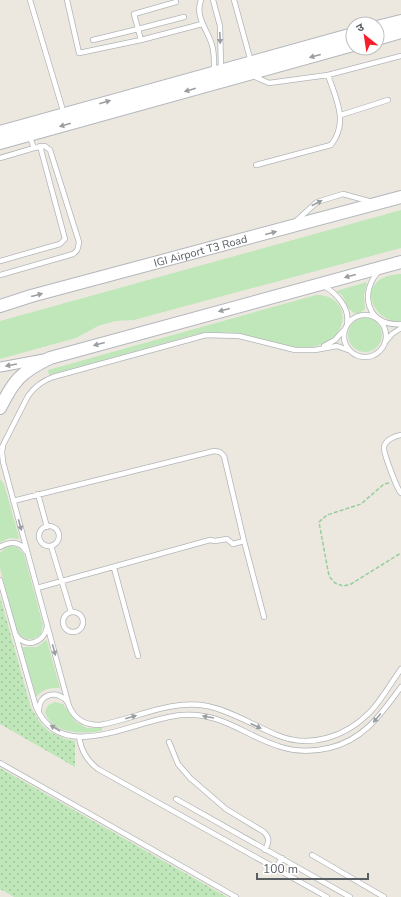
<svg xmlns="http://www.w3.org/2000/svg" width="401" height="897" viewBox="0 0 401 897" font-family="'Nunito Sans','Noto Sans Devanagari',sans-serif">
<style>
.grass{fill:url(#grass-dots)}
.green{fill:#c0e7ba}
.lines{fill:none;stroke-linecap:round;stroke-linejoin:round}
.service-casing{stroke:#b1b5b9;stroke-width:6}
.minor-casing{stroke:#b1b5b9;stroke-width:11}
.secondary-casing{stroke:#b2b7bc;stroke-width:14}
.path{stroke:#95ce9c;stroke-width:1.5;stroke-dasharray:4 2;stroke-linecap:butt}
.service{stroke:#fff;stroke-width:4.5}
.minor{stroke:#fff;stroke-width:9}
.secondary{stroke:#fff;stroke-width:12}
.oneway{fill:#9b9ea1}
.labels{text-anchor:middle;dominant-baseline:central;stroke-width:3;stroke-linejoin:round;paint-order:stroke}
.street-label{font-size:11px;fill:#595e62;stroke:#fff}
</style>
<defs>
<pattern id="grass-dots" width="8" height="8" patternUnits="userSpaceOnUse"><rect width="8" height="8" fill="#c0e7ba"/><path d="M2 2h.1M6 6h.1" fill="none" stroke="#9fbe9b" stroke-width="1.8" stroke-linecap="round"/></pattern>
</defs>
<rect width="100%" height="100%" fill="#ede8df"/>
<!-- grass -->
<path class="grass" d="M0,596L31,708L42,725L50,732L66,739L75,741V767L0,724Z
M0,768L227,897H14L0,889Z"/>
<!-- green -->
<path class="green" d="M401,210V248L134,320L116,321L98,326L76,338L0,359V321Z
M399,274H401V321C381,324 360,297 378,281C384,276 392,275 399,274Z
M367,282L364,295L365,309L360,313H354L349,309L342,295L336,291Z
M316,295C339,294 351,316 336,335C331,342 320,345 312,347C288,351 262,338 240,334C225,331 211,333 197,334L49,375L48,370Z
M348 335a17 17 0 1 1 34 0a17 17 0 1 1-34 0Z
M0,479L4,484L19,537L18,539L9,538L0,543Z
M10,546L17,547L24,554L43,625L41,634C33,642 23,641 17,631L0,568V553L5,548Z
M46,640L47,641L60,688C51,688 44,688 37,696H36L22,647H37Z
M55,702L63,704L76,722L87,728H102V731C85,734 50,735 45,711L48,705Z"/>
<g class="lines">
<!-- service casing -->
<g class="service-casing">
<path id="service" d="M30,0L64,114
M67,0L79,53L141,40L202,24
M201,0C195,16 206,28 211,42C215,52 214,62 214,71
M213,0L220,26L221,69
M234,0L251,62
M176,2L134,14L138,29L184,17
M93,40L138,29L141,40
M253,76L269,83L328,75L401,56
M341,115L388,100
M0,158L34,148
M256,165L331,145C349,122 336,99 328,75
M295,222L317,202L343,194L372,202
M0,261L60,244L65,239L40,146
M380,270C358,292 367,327 401,324
M0,275L73,254C78,251 78,248 79,242L50,150L45,146L34,148L29,135
M324,286C336,293 350,308 347,323
M344 336a21 21 0 1 1 42 0a21 21 0 1 1-42 0Z
M386,341L392,334L401,328
M324,346L335,340L344,330
M401,435C395,436 385,440 384,447C383,452 397,489 401,493
M3,446L2,452L3,462L69,706C75,720 85,725 100,725C135,719 170,699 207,706C229,710 255,726 277,735C310,749 346,737 371,711C382,699 391,683 401,669
M2,447L28,396C35,386 42,381 53,377L206,335L239,336L295,350H315L337,346L348,350
M38,494L47,527
M13,501L214,451L220,452L224,456L244,541L264,617
M39 536a10 10 0 1 1 20 0a10 10 0 1 1-20 0Z
M51,546L71,612
M0,547C9,541 20,541 26,551
M114,568L138,656
M0,580L36,707C62,767 137,718 182,715C221,712 244,735 278,746C295,752 312,752 329,748C364,740 381,714 401,687
M37,588L210,540L215,541L227,539L233,544L244,541
M63 622a10 10 0 1 1 20 0a10 10 0 1 1-20 0Z
M16,635C26,649 44,643 47,627
M39,711C38,693 59,689 68,703
M79,737C81,750 87,761 98,769L327,897
M169,742L178,764L190,778L226,809L264,832C270,838 269,842 265,850
M0,763L236,897
M176,799L350,897
M312,855L384,897
M276,868L282,858"/>
</g>
<!-- minor casing -->
<g class="minor-casing">
<path id="minor" d="M0,367L44,359"/>
</g>
<!-- secondary casing -->
<g class="secondary-casing">
<g id="secondary">
<path d="M377,27L401,21"/>
<path d="M377,39L401,32"/>
<path d="M0,132L353,34"/>
<path d="M0,143L353,45"/>
<path id="s1" d="M0,306L31,296L401,197"/>
<path d="M0,408C14,380 21,372 50,358L401,262"/>
</g>
</g>
<!-- path -->
<path class="path" d="M389,483L384,484L361,504L327,515L319,522L329,576L335,583L343,586L351,584L401,553"/>
<!-- service -->
<use href="#service" class="service"/>
<!-- minor -->
<use href="#minor" class="minor"/>
<!-- secondary -->
<use href="#secondary" class="secondary"/>
</g>
<!-- one-way arrows -->
<defs><path id="oneway-solid" d="M-6-.8H1V-3.2L6.5 0L1 3.2V.8H-6Z"/></defs>
<g class="oneway">
<use href="#oneway-solid" transform="translate(220 38) rotate(88)"/>
<use href="#oneway-solid" transform="translate(315 56) rotate(165)"/>
<use href="#oneway-solid" transform="translate(190 90) rotate(164)"/>
<use href="#oneway-solid" transform="translate(105 102) rotate(-16)"/>
<use href="#oneway-solid" transform="translate(65 125) rotate(164)"/>
<use href="#oneway-solid" transform="translate(317 203) rotate(-28)"/>
<use href="#oneway-solid" transform="translate(271 233) rotate(-15)"/>
<use href="#oneway-solid" transform="translate(350 276) rotate(165)"/>
<use href="#oneway-solid" transform="translate(37 295) rotate(-15)"/>
<use href="#oneway-solid" transform="translate(224 310) rotate(165)"/>
<use href="#oneway-solid" transform="translate(99 344) rotate(165)"/>
<use href="#oneway-solid" transform="translate(11 365) rotate(170)"/>
<use href="#oneway-solid" transform="translate(20 525) rotate(75)"/>
<use href="#oneway-solid" transform="translate(54 650) rotate(75)"/>
<use href="#oneway-solid" transform="translate(131 717) rotate(-16)"/>
<use href="#oneway-solid" transform="translate(208 717) rotate(-170)"/>
<use href="#oneway-solid" transform="translate(377 718) rotate(130)"/>
<use href="#oneway-solid" transform="translate(256 726) rotate(24)"/>
<use href="#oneway-solid" transform="translate(55 728) rotate(-149)"/>
</g>
<g class="labels">
<!-- street labels -->
<g class="street-label">
<text stroke="none"><textPath href="#s1" startOffset="208">IGI Airport T3 Road</textPath></text>
</g>
</g>
<!-- north arrow -->
<g transform="translate(365 36) rotate(330)"><circle r="19" fill="#ffffff" stroke="#bdbfc0"/>
<path d="M0-3L7 15L0 10L-7 15Z" fill="#f51e2c"/>
<text y="-6" font-size="11" font-weight="bold" text-anchor="middle" fill="#595e62">उ</text>
</g>
<!-- scale -->
<path d="M257 873v6h111v-6" fill="none" stroke="#595e62" stroke-width="2"/>
<text x="263" y="873" font-size="12" fill="#595e62" stroke="#ffffff" stroke-width="3" paint-order="stroke">100 m</text>
</svg>
